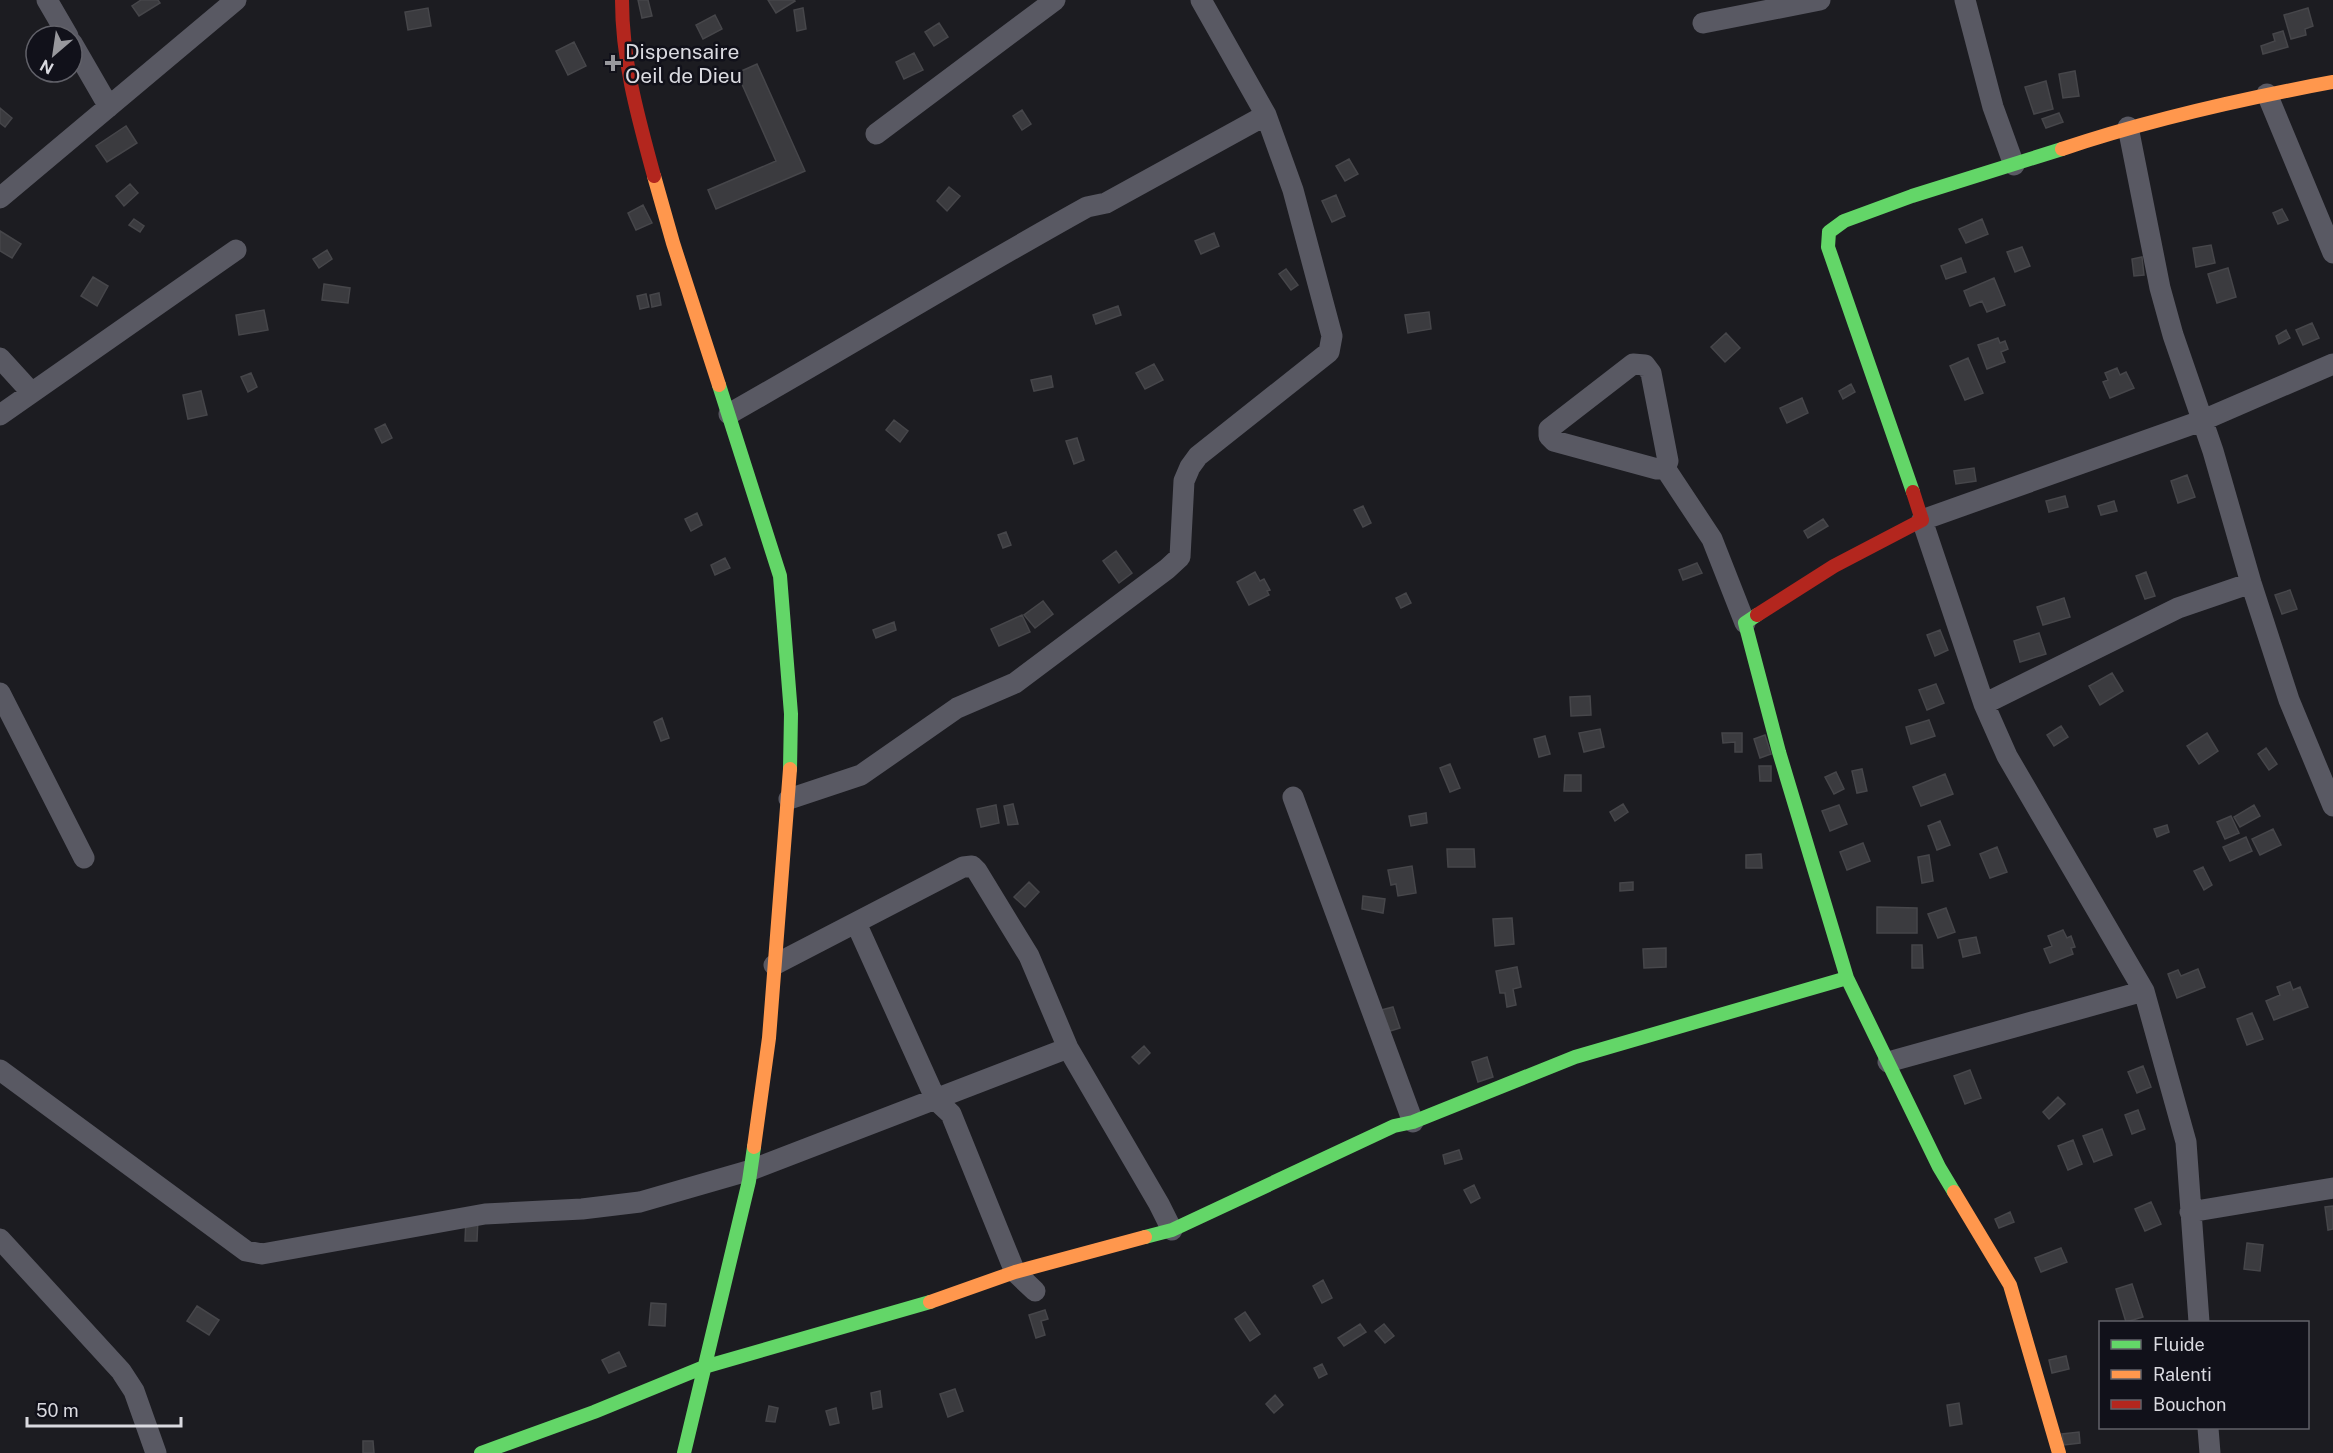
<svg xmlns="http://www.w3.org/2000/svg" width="2333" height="1453" viewBox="0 0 2333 1453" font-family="'Public Sans',sans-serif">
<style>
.building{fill:#3b3b3f;stroke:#46464a;stroke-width:1.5}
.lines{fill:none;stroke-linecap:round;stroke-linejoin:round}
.street{stroke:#595963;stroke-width:21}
.fast{stroke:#63d668;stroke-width:14}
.slow{stroke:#ff974d;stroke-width:14}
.jam{stroke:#b3261e;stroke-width:14}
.poi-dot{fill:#98989d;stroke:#11111a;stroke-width:2}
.labels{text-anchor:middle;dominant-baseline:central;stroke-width:5;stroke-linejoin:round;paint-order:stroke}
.poi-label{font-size:21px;fill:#dadae0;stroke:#11111a;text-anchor:start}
</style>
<rect width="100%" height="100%" fill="#1c1c21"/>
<!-- building -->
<path class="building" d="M141,0H158L160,3L139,16L132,6Z
M638,0H648L652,16L642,18Z
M768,0H794L795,1L776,13Z
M428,8L431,26L408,30L405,12Z
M803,8L806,29L797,31L794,10Z
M2308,8L2313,26L2305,29L2306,35L2291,39L2284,15Z
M715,15L722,29L703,39L696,25Z
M939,23L948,37L934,46L925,32Z
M2283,31L2288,47L2263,54L2261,46L2275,41L2273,34Z
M574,42L586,66L568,75L556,51Z
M914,53L923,70L904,79L896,62Z
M757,64L805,171L716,209L708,190L776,161L737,73Z
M2075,71L2079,96L2063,98L2059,74Z
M2046,81L2053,109L2034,114L2025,87Z
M0,108L12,118L5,127L0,123Z
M1022,110L1031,124L1022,130L1013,116Z
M2059,113L2063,122L2046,128L2042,119Z
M126,126L137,143L107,162L96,146Z
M1349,159L1358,174L1345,181L1336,166Z
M130,184L138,193L124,206L116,196Z
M949,187L960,196L947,211L937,201Z
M1336,195L1345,216L1332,222L1322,201Z
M643,205L652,223L636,230L628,213Z
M2282,209L2288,220L2278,224L2273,213Z
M134,219L144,226L140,232L129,225Z
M1982,219L1988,234L1966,243L1959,229Z
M0,231L21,244L12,258L0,251Z
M1214,233L1219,246L1201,254L1195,241Z
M2211,245L2215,263L2196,267L2193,248Z
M2022,247L2030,266L2015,272L2007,252Z
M327,250L332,259L319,268L313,259Z
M2142,257L2144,275L2134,276L2132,259Z
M1961,258L1966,272L1946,279L1941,266Z
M2228,268L2236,297L2217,303L2208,274Z
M1286,269L1298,285L1291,290L1279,274Z
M93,277L108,286L97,306L81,296Z
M1994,278L2005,305L1987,312L1982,301L1970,306L1964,291Z
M324,284L350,288L348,303L322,300Z
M659,293L661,305L652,307L650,295Z
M646,294L649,307L640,309L637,296Z
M1118,306L1121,315L1096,324L1093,315Z
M264,310L268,330L239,335L236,315Z
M1429,312L1431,329L1408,333L1405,315Z
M2312,323L2319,338L2303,345L2296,330Z
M2286,330L2290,338L2279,344L2276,336Z
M1726,333L1740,348L1725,362L1711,347Z
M1998,338L2000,343L2005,341L2008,349L2001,352L2005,362L1987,369L1978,345Z
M1968,358L1983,393L1965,400L1950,366Z
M1154,364L1163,380L1145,389L1136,373Z
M2117,368L2120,375L2126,372L2134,388L2110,398L2103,382L2108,380L2105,373Z
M251,373L257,387L248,392L241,377Z
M1051,376L1053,387L1034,391L1031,380Z
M1851,384L1855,392L1843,399L1839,391Z
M201,391L207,415L188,419L183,395Z
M1802,398L1808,413L1787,423L1780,408Z
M894,420L908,431L900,442L886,430Z
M385,424L392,438L382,443L375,429Z
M1077,438L1084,460L1074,464L1066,441Z
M1974,468L1976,481L1956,484L1954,471Z
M2187,475L2195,497L2178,503L2171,481Z
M2065,496L2068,507L2049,512L2046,501Z
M2114,501L2117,511L2101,515L2098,506Z
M1363,506L1371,523L1363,527L1354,510Z
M697,513L702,525L691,531L685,519Z
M1823,519L1828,526L1808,538L1804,531Z
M1006,532L1011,545L1003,548L998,535Z
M1116,551L1132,573L1119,583L1103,561Z
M725,558L730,568L715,575L711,565Z
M1697,563L1702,573L1683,580L1679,570Z
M1255,572L1260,581L1264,579L1270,590L1267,591L1269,595L1249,605L1237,582Z
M2146,572L2155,596L2145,599L2136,576Z
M2290,590L2297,609L2282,614L2275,595Z
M1406,593L1411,603L1401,608L1396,598Z
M2064,598L2070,617L2043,625L2037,607Z
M1043,601L1053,614L1035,628L1024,615Z
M1022,615L1030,632L999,646L991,629Z
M894,622L896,630L876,638L873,630Z
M1940,630L1948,650L1935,656L1927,635Z
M2039,633L2046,654L2020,662L2014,641Z
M2112,673L2123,691L2100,705L2089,686Z
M1936,684L1944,703L1927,710L1919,690Z
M1590,696L1591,715L1571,716L1570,697Z
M662,718L669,738L661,741L654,722Z
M1929,720L1935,736L1911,744L1906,727Z
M2061,726L2068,737L2054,746L2047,735Z
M1600,729L1604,747L1584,752L1579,733Z
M1722,733H1742V752H1735V742L1723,743Z
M2207,733L2218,751L2199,764L2187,746Z
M1765,735L1771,754L1760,758L1754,739Z
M1545,736L1550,754L1539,757L1534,739Z
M2266,748L2277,764L2269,770L2258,754Z
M1450,764L1460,788L1450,792L1440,768Z
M1759,766H1771V781H1760Z
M1862,769L1867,791L1857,793L1852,771Z
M1836,772L1844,789L1834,794L1825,777Z
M1945,774L1953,794L1921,806L1913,787Z
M1565,775H1581V791H1564Z
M1013,804L1018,824L1008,825L1004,806Z
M1623,804L1628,812L1615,821L1610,812Z
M996,805L999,823L981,827L977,809Z
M1839,805L1847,824L1830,831L1822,811Z
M2254,805L2260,816L2240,827L2234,817Z
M1426,813L1427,823L1411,826L1409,816Z
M2231,816L2239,833L2225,839L2217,822Z
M1940,821L1950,845L1937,850L1928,826Z
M2167,825L2169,832L2157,837L2154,829Z
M2273,829L2281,845L2260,855L2252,839Z
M2246,837L2252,851L2230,861L2223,847Z
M1863,843L1870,861L1847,870L1840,852Z
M1997,847L2007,872L1990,878L1980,854Z
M1447,849H1474L1475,867H1448Z
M1761,854L1762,868H1746V855Z
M1929,855L1933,881L1922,883L1918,857Z
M1412,866L1416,893L1398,896L1396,884L1391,885L1388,870Z
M2203,867L2212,885L2204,890L2194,871Z
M1029,882L1039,892L1025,907L1014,897Z
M1633,882V890L1620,891V883Z
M1363,896L1385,899L1383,913L1362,909Z
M1877,907L1917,908V933H1877Z
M1946,908L1955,932L1938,938L1928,914Z
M1512,918L1514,944L1495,946L1493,919Z
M2063,930L2067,938L2071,936L2075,947L2071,948L2073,954L2050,963L2044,949L2052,946L2048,936Z
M1976,937L1980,953L1963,957L1959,940Z
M1912,945H1922L1923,968H1912Z
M1666,948V967L1644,968L1643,949Z
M1517,967L1521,987L1513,989L1516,1005L1507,1007L1505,993H1500L1496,971Z
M2198,969L2205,987L2177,998L2168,974L2178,970L2181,976Z
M2290,982L2293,990L2300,987L2308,1007L2274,1020L2266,1001L2280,995L2277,987Z
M1393,1007L1400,1028L1387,1032L1381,1010Z
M2252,1013L2263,1039L2247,1045L2237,1019Z
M1144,1046L1150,1053L1139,1064L1132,1057Z
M1487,1057L1493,1077L1478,1082L1472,1062Z
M2143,1066L2151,1087L2137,1093L2128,1072Z
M1970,1070L1981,1098L1965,1104L1954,1076Z
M2058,1097L2065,1104L2049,1119L2043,1112Z
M2138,1110L2145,1129L2132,1134L2125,1115Z
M2102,1129L2112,1155L2094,1162L2083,1136Z
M2073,1140L2082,1164L2068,1170L2058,1146Z
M1459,1150L1462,1159L1445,1164L1443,1155Z
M1474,1185L1480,1198L1471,1203L1464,1190Z
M2151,1202L2161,1224L2145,1231L2135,1209Z
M2333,1206V1229L2328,1230L2325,1207Z
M2010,1212L2014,1222L1999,1228L1995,1219Z
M466,1218H478L477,1241H465Z
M2247,1243L2263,1245L2260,1271L2244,1269Z
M2061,1248L2067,1262L2041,1272L2035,1258Z
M1323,1280L1332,1298L1322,1303L1313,1286Z
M2132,1284L2143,1317L2126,1322L2116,1289Z
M651,1303L666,1304L665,1326L649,1325Z
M197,1306L219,1320L209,1335L187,1321Z
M1045,1310L1048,1319L1041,1321L1045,1335L1036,1338L1029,1315Z
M1245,1312L1260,1334L1250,1341L1235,1319Z
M1360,1324L1366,1332L1344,1346L1338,1338Z
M1384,1324L1394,1336L1385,1343L1375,1331Z
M619,1352L626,1366L609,1373L602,1360Z
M2066,1356L2069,1369L2052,1373L2049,1360Z
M1322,1364L1327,1374L1319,1378L1314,1368Z
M955,1389L963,1411L948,1417L940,1394Z
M880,1391L882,1407L873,1409L871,1393Z
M1275,1395L1283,1405L1274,1413L1266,1404Z
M1959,1403L1962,1424L1950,1426L1947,1405Z
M769,1406L778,1408L775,1422L766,1421Z
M836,1408L839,1423L830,1425L826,1411Z
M2079,1432L2080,1443L2064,1445L2062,1434Z
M363,1441H373L374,1453H363Z"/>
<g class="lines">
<!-- street -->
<path class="street" d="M47,0L68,36
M1965,0L1993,107L2014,165
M1703,23L1820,0
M72,43L109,107
M2267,94L2333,253
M2128,127L2160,288L2173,335L2213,451L2251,583L2289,700L2333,806
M876,134L1055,0
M0,198L236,0
M0,358L31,392
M729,414C849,346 966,274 1087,207L1106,203L1266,115
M0,415L236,250
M1665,468L1657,469L1554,441L1549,436V429L1633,364L1645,365L1651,373L1668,461L1665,468L1712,539L1745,623
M0,693L84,858
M1984,704L2178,608L2251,583
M1293,797L1413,1122
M789,799L861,775L957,708L1015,683L1167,569L1180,557L1184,481L1190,467L1198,456L1329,352L1332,336L1293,190L1266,115L1201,0
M856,923L936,1100L951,1114L1015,1272L1035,1291
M774,965L963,867L972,866L977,871L1029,956L1068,1048L1159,1204L1172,1230
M1888,1062L2144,991
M0,1070L246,1251L262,1254L485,1214L582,1209L640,1202L751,1170L1068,1048
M2190,1212L2333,1188
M0,1239L121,1371L134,1391L156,1453
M2199,1322L2186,1142L2144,991L2007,756L1984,704L1922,520L2201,421L2333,364
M2208,1428L2210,1453"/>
<!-- fast -->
<path class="fast" d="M719,385L780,576L791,714L790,769
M1913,492L1828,247L1829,232L1844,221L1912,196L2062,149
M1757,615L1745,623L1779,752L1847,978L1939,1167L1954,1192
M1145,1237L1172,1230L1394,1126L1413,1122L1575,1057L1847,978
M481,1453L594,1412L704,1367L930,1302
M684,1453L749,1181L754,1147"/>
<!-- slow -->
<path class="slow" d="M2062,149C2151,119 2241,99 2333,82
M654,176L673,243L719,385
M754,1147L769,1038L790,769
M1954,1192L2010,1285L2059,1453
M930,1302L1015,1272L1145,1237"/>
<!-- jam -->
<path class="jam" d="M622,0C622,61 638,117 654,176
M1757,615L1834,566L1922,520L1913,492"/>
</g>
<!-- markers -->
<path class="poi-dot" d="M610 54h6v6h6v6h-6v6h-6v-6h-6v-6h6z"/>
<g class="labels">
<!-- poi labels -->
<g class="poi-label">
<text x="625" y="51">Dispensaire<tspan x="625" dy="24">Oeil de Dieu</tspan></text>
</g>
</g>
<!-- legend -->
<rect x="2099" y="1321" width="210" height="108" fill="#11111a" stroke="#616169" stroke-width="1.5"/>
<rect x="2111" y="1340" width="30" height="9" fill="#63d668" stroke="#616169" stroke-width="1.5"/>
<text x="2153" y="1351" font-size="18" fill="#dadae0">Fluide</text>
<rect x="2111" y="1370" width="30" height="9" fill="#ff974d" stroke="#616169" stroke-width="1.5"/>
<text x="2153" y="1381" font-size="18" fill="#dadae0">Ralenti</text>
<rect x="2111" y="1400" width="30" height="9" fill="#b3261e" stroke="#616169" stroke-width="1.5"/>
<text x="2153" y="1411" font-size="18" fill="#dadae0">Bouchon</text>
<!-- north arrow -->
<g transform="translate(54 54) rotate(209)"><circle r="28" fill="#11111a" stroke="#616169" stroke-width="1.5"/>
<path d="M0-4.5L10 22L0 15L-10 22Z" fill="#98989d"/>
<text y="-9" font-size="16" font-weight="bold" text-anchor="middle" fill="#dadae0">N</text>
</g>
<!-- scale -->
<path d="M27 1417v9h154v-9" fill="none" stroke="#dadae0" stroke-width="3"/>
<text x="36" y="1417" font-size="18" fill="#dadae0" stroke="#11111a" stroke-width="4.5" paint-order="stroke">50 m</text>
</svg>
